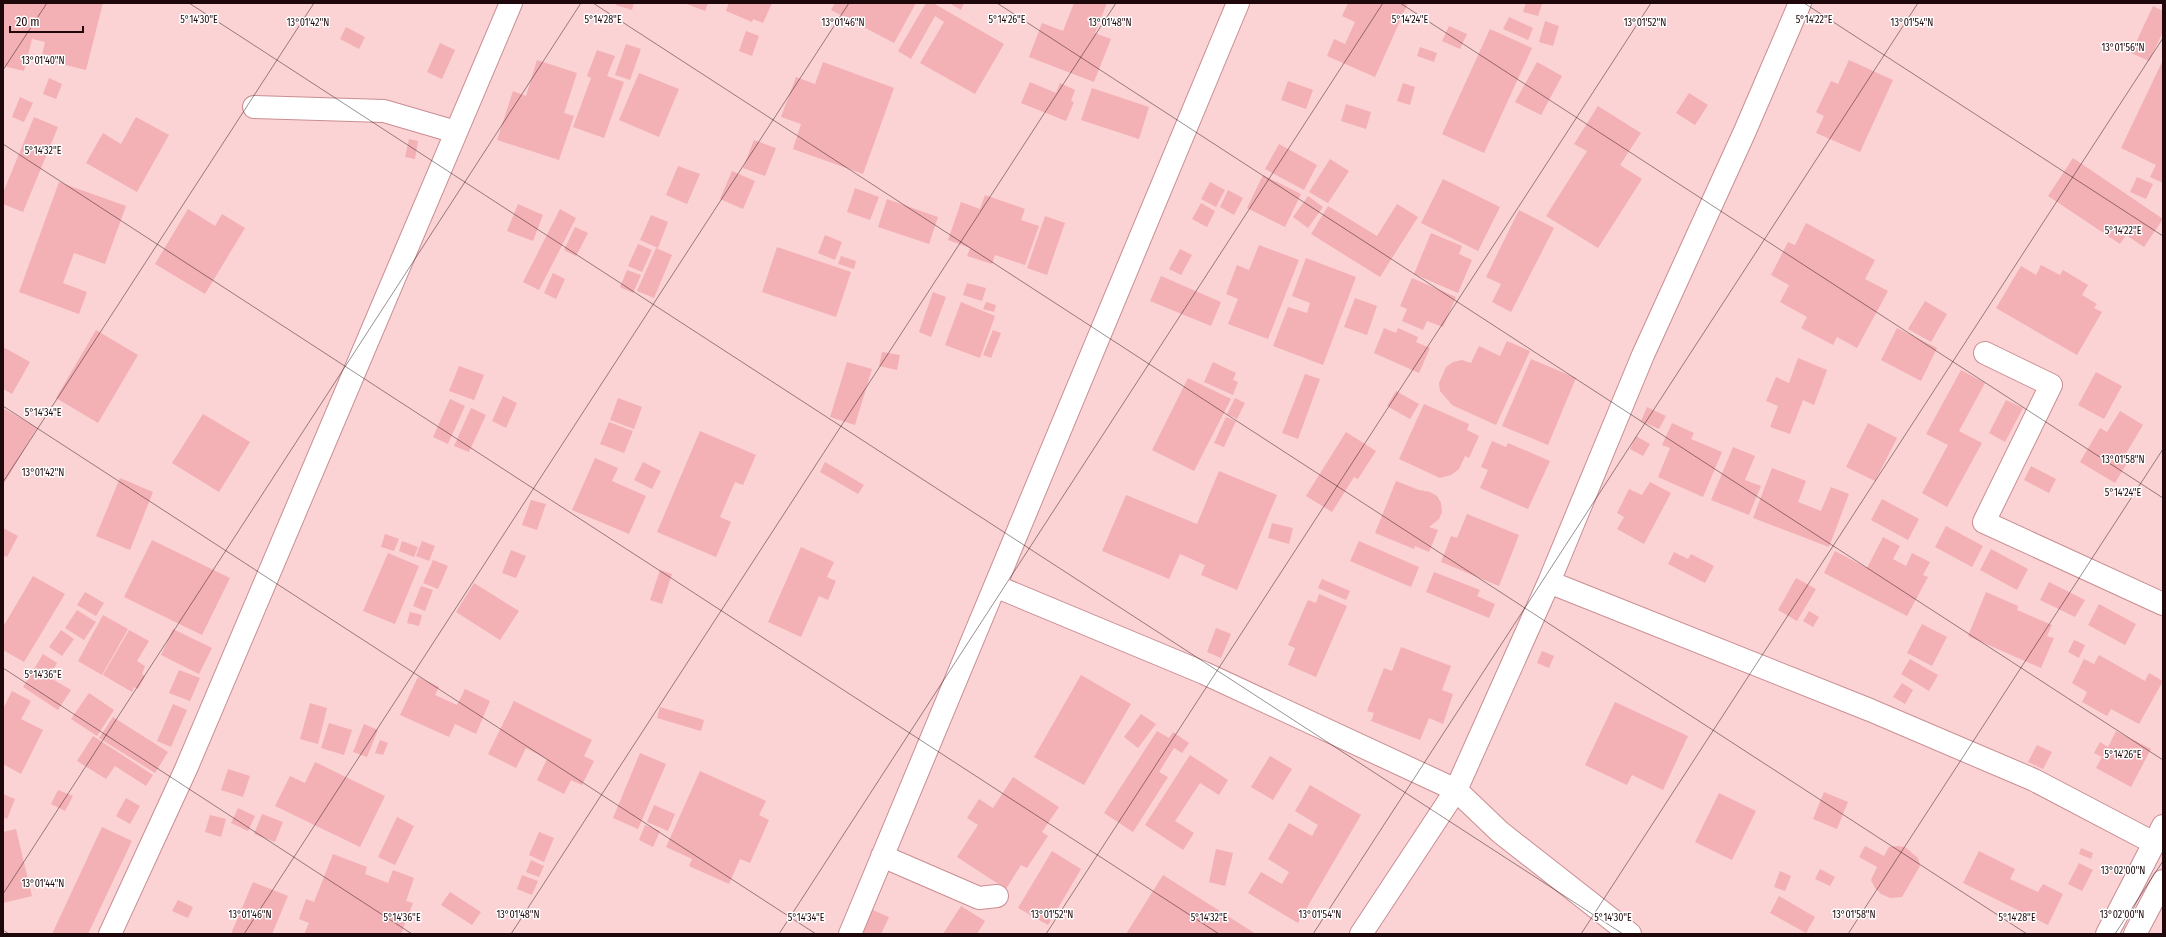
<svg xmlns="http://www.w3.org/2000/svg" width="2166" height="937" viewBox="0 0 2166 937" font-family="'Fira Sans Condensed',sans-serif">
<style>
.building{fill:#f3b0b5}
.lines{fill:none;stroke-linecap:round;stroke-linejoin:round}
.minor-casing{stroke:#ca8d91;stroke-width:24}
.secondary-casing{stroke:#ca8d91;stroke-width:24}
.minor{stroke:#fff;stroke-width:22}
.secondary{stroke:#fff;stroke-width:22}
.ticks{fill:none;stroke:#1e080b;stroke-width:1;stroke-opacity:0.45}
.ticks-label{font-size:10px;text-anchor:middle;fill:#1e080b;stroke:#fff;stroke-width:3;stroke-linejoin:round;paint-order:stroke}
</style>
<rect width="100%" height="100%" fill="#fbd3d5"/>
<!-- building -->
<path class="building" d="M3,3H103L86,70L41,59L45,42L32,39L24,71L3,66Z
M617,3H634L632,10L616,5Z
M684,3H708L705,11Z
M729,3H772L763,23L753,19L752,22L726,11Z
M835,3H916L894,43L831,10Z
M926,3H933L1004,44L975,94L920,63L944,22L935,16L911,59L898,51Z
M949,3H964L961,10Z
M1074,3H1107L1095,33L1111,39L1094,82L1029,57L1042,23L1063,31Z
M1348,3H1408L1375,77L1327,56L1334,39L1345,44L1355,22L1342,16Z
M1526,3L1542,4L1538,16L1523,12Z
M2153,6L2163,11V32L2149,61L2131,53Z
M1509,17L1533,28L1528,40L1503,29Z
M1545,21L1559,26L1553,46L1539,42Z
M1449,26L1467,34L1460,49L1442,41Z
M346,27L365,37L359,49L340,39Z
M1490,29L1532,48L1484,153L1442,134Z
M746,31L759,36L752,56L739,51Z
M440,43L455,50L442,79L427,72Z
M626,44L641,49L630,80L615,75Z
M1420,47L1437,53L1434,62L1417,56Z
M597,50L615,56L607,76L624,82L604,138L573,127L591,78L587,76Z
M537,60L577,73L564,113L574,116L559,160L497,140L513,91L526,96Z
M1849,60L1893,80L1860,152L1816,133L1824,116L1816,112L1831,81L1838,84Z
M2163,60V183L2150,177L2156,165L2121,148Z
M823,62L894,88L863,174L793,149L801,124L781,117L796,77L815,84Z
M1537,62L1562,76L1541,115L1515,102Z
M639,73L679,89L659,137L619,120Z
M49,78L62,84L56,99L43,94Z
M1288,81L1313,90L1306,109L1281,100Z
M1030,82L1056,93L1060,83L1075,90L1071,101L1074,102L1066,121L1021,103Z
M1403,83L1415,87L1410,105L1397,101Z
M1092,88L1149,107L1139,139L1081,120Z
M1689,93L1708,105L1695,125L1676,113Z
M20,97L33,103L24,122L12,117Z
M1346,104L1371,112L1366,129L1341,121Z
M1598,106L1641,133L1620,165L1642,179L1598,248L1546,216L1587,151L1574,144Z
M34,117L58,127L23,212L3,204V193Z
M136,117L169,135L137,192L86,163L103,133L121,144Z
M409,139L418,141L415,159L405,157Z
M754,140L776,148L765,176L743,168Z
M1279,144L1317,165L1304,190L1265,169Z
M2073,158L2163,219L2144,247L2126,235L2120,244L2048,196Z
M1330,159L1349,171L1328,203L1309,192Z
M678,166L700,174L687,204L666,195Z
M732,171L755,181L743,209L720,199Z
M1263,175L1301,194L1285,227L1247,208Z
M2137,177L2153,184L2146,199L2130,192Z
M1443,179L1500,207L1478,251L1421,223Z
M59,182L126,206L105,264L74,253L63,283L87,292L79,314L19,292Z
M1210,182L1225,190L1216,207L1201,199Z
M855,188L879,197L870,220L847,212Z
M1228,190L1243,198L1234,215L1220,207Z
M985,195L1025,209L1021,220L1039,226L1025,265L995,255L992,264L967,256L970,248L948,240L961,202L980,209Z
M1308,196L1323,207L1308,228L1293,217Z
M887,199L938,217L929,244L878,227Z
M1201,203L1215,211L1207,227L1192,219Z
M518,204L543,215L533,241L507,231Z
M1397,204L1418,217L1380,277L1311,234L1328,206L1377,236Z
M188,209L215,226L222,214L245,228L205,294L155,264Z
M560,209L576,218L539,290L523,282Z
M1519,210L1554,228L1511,312L1492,302L1501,284L1486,277Z
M651,215L668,222L658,248L640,240Z
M1045,216L1065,223L1047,275L1027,268Z
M1806,223L1875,260L1865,279L1888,291L1857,348L1837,337L1833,345L1801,328L1807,317L1780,302L1789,285L1771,275L1788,242L1795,245Z
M575,227L588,233L576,256L564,250Z
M1431,233L1462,246L1459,254L1472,260L1458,293L1414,274Z
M825,235L842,242L835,260L818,253Z
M638,244L652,250L642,272L628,266Z
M1259,245L1299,260L1268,339L1228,324L1238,299L1226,294L1237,265L1249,270Z
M777,247L851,272L836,317L762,292Z
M656,248L672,255L654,298L637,291Z
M1180,249L1192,255L1181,275L1169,269Z
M841,256L856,261L854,269L838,264Z
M1306,258L1356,277L1323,365L1273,346L1288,307L1307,313L1310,303L1292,296Z
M2041,265L2060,275L2063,270L2088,285L2082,295L2097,304L2094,308L2102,312L2077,355L1996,308L2021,266L2036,275Z
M627,270L641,275L633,293L620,287Z
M553,273L565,279L556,299L544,293Z
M1161,276L1221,302L1211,326L1150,301Z
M1412,278L1456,297L1443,327L1427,321L1423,330L1402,321L1407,309L1400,306Z
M967,283L986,288L982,301L963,295Z
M933,292L946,297L931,337L919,332Z
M1355,298L1377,306L1367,335L1344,327Z
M1925,301L1947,314L1931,342L1908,329Z
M961,302L995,316L980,358L945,345Z
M986,302L996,305L994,312L983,309Z
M1384,328L1396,333L1398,328L1418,337L1416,342L1430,348L1419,373L1374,353Z
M1897,328L1937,348L1921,381L1881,360Z
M96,330L138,355L98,423L56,398Z
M993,330L1001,333L991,358L983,355Z
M1507,341L1530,351L1496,425L1452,405L1440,391L1439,383L1446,367L1453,362L1462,360L1471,363L1479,346L1500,356Z
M3,347L30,362L12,394L3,389Z
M882,352L900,355L897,370L879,366Z
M1798,358L1827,370L1814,405L1803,400L1790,434L1770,427L1778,406L1766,401L1776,377L1789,383Z
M1531,359L1576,378L1548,445L1502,426Z
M847,362L872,369L855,425L830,417Z
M1213,362L1236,373L1233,380L1238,382L1233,395L1204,382Z
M459,366L484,375L474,400L449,391Z
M1961,370L1985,383L1959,431L1982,443L1947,507L1922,493L1948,445L1926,434Z
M2096,372L2122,386L2104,419L2078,405Z
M1305,374L1320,379L1298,439L1282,433Z
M1188,378L1231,399L1194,471L1152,450Z
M1396,391L1419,404L1410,419L1387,406Z
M503,396L517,403L506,428L492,421Z
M618,398L642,407L634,429L610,420Z
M1235,398L1245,403L1237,419L1227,414Z
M450,399L465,406L448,444L433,437Z
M2006,400L2023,408L2005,442L1989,433Z
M1424,404L1469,424L1467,430L1479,436L1469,458L1465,456L1459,469L1451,475L1440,478L1399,459Z
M1647,407L1666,416L1659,429L1641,421Z
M3,408L37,428L3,485Z
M471,408L486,415L469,452L454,446Z
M2120,411L2143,425L2125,455L2130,458L2115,483L2080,462L2100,428L2107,432Z
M203,414L250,442L219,492L172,463Z
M1226,417L1236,421L1224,447L1214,443Z
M609,422L633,431L624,453L600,444Z
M1672,423L1694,433L1691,439L1722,452L1703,497L1658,477L1670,448L1662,445Z
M1868,423L1897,438L1875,481L1846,467Z
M700,431L756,455L743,485L735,482L720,517L731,522L716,557L657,532Z
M1346,432L1376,451L1358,479L1354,477L1332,512L1306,496Z
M1636,436L1650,444L1643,456L1630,449Z
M1492,441L1506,447L1508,443L1550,461L1528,509L1480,488L1488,470L1481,467Z
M1733,447L1755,456L1745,480L1761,486L1749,515L1711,500Z
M595,458L618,468L612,481L646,496L629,534L572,510Z
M643,462L661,471L652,489L634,480Z
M825,462L864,485L858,494L820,472Z
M2031,466L2056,479L2049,493L2024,480Z
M1772,468L1806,481L1798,502L1821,511L1831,487L1849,494L1829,547L1753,518Z
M1219,471L1277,495L1237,590L1201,575L1205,565L1180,554L1169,579L1102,551L1126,495L1197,524Z
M120,478L153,492L130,550L96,536Z
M1396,481L1419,490L1430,492L1437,496L1441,503L1442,512L1439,519L1429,527L1438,530L1429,552L1415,546L1414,549L1375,533Z
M1650,482L1671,493L1644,544L1617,529L1624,517L1617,513L1629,489L1642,495Z
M1882,499L1919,519L1908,540L1871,520Z
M531,500L546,504L537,530L522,525Z
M1467,514L1519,535L1499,586L1441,562L1451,536L1457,538Z
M1272,523L1293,528L1289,544L1268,538Z
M1946,526L1983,546L1972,567L1935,547Z
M3,528L18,536L7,557L3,555Z
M385,534L399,539L394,551L381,547Z
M1883,537L1900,546L1893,559L1906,566L1912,553L1930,562L1923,575L1928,577L1907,616L1824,573L1835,551L1867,568Z
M152,540L230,578L202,635L124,597Z
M402,541L418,547L414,557L399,551Z
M422,541L435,546L429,561L416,556Z
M1359,541L1419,567L1411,587L1350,561Z
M801,547L834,562L827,577L836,581L828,600L819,596L801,637L768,622Z
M1991,549L2028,569L2017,590L1980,570Z
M511,550L526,556L516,578L502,573Z
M1674,552L1688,559L1691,554L1714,566L1705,583L1668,564Z
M388,553L419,566L395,624L363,611Z
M433,560L448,566L438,589L423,583Z
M660,570L672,574L662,604L650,600Z
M1434,572L1480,590L1477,596L1495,604L1489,618L1426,592Z
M33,576L65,594L24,662L3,650V627Z
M1796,578L1816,589L1797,621L1778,610Z
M1322,579L1350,591L1346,600L1318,588Z
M2049,582L2085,600L2075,617L2040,600Z
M474,583L519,611L500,640L456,612Z
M421,586L433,590L425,611L413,606Z
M85,592L104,603L96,616L77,605Z
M1986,592L2018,606L2017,610L2052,625L2047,636L2054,638L2041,668L1968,636Z
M1319,594L1347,606L1316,677L1288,665L1295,648L1288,645L1308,600L1316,603Z
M2099,604L2136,624L2125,645L2088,625Z
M77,610L96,622L84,640L65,628Z
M1809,611L1819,617L1813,627L1803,621Z
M410,612L422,615L419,626L407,623Z
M103,615L128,629L102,675L78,661Z
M1922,624L1947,637L1932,666L1907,653Z
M1216,628L1231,634L1221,658L1207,652Z
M173,629L212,648L199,674L161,655Z
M61,630L74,639L62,656L49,647Z
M129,630L149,641L137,661L145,666L142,674L145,676L138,689L134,687L132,692L103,675Z
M2074,640L2085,645L2079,658L2068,652Z
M1401,647L1451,666L1442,690L1453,694L1443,724L1429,718L1420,740L1371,721L1374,713L1367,711L1384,668L1392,671Z
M1542,651L1554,656L1549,668L1537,663Z
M43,654L57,663L49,677L71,690L58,710L23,687Z
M2099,655L2145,681L2149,673L2163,681L2139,724L2111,709L2107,716L2082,702L2087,692L2072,683L2084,659L2094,664Z
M1910,659L1938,675L1929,691L1901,674Z
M179,670L200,678L190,701L169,693Z
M1081,675L1131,704L1084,785L1034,757Z
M418,677L439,687L435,695L457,705L465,689L490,701L476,734L455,724L449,737L400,715Z
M1902,683L1913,690L1905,704L1893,697Z
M12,691L31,701L21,719L43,730L21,774L3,764V709Z
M89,693L114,710L97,736L71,719Z
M514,701L592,740L584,756L594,761L582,785L571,780L564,794L537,780L547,759L526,748L516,768L488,754Z
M1615,702L1688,736L1663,790L1632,775L1627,785L1585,765Z
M310,703L327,708L318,744L300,739Z
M173,704L187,710L171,747L157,741Z
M660,707L704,720L701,731L657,718Z
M1141,714L1156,724L1138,748L1124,737Z
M113,717L168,752L155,773L99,738Z
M329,723L352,730L344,755L321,748Z
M364,724L378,730L367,757L353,752Z
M1157,731L1169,738L1173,732L1189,743L1182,753L1174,748L1159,772L1168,777L1133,832L1104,813Z
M2116,731L2151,749L2131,787L2096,768L2102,757L2094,753L2100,742L2108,747Z
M93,736L153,775L146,786L115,766L106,779L77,761Z
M380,740L388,743L383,755L375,753Z
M2037,745L2052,752L2043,769L2028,762Z
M640,753L666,764L638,829L613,818Z
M1190,755L1228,780L1219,795L1200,783L1175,821L1194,833L1183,850L1145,825Z
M1270,756L1292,769L1273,800L1251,787Z
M315,762L385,796L360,847L275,806L290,776L305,783Z
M228,769L250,776L243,797L221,790Z
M700,771L766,801L759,815L769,820L750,863L740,859L729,884L689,866L692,859L666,847Z
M1013,777L1059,807L1042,832L1048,836L1027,868L1021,865L1006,889L957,857L978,825L967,818L979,799L993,808Z
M1310,785L1361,815L1298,923L1248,893L1261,872L1282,884L1289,872L1268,859L1289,823L1312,836L1318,825L1295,811Z
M58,790L73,796L65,811L51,804Z
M1824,792L1848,802L1837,829L1813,819Z
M1719,793L1756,811L1732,860L1695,842Z
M3,794L15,799L7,819L3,817Z
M126,798L140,806L130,824L116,816Z
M654,805L675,814L668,831L647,822Z
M238,808L255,816L248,831L231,823Z
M262,814L283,822L275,842L254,834Z
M210,815L226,819L221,837L205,832Z
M397,817L414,826L395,865L378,857Z
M645,825L660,831L653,847L639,840Z
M102,827L132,841L88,934H52Z
M16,829L32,896L3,903V832Z
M539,832L554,838L544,862L529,855Z
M1865,846L1884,856L1889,847L1897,846L1905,847L1918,858L1920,866L1902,897L1890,898L1881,894L1875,888L1871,880L1877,867L1859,857Z
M2081,848L2093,853L2091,859L2079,854Z
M1216,849L1233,853L1225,886L1209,882Z
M1052,851L1081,869L1048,925L1018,908Z
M1979,851L2015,869L2010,879L2038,892L2043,884L2063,894L2048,925L1963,883Z
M333,854L367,867L365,874L388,883L393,870L414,878L406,901L413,903L401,934H304L309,923L299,919L306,899L314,902Z
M531,860L544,866L539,877L526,872Z
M2079,863L2093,870L2082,891L2068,884Z
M1820,869L1835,877L1830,886L1815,879Z
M1780,871L1791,876L1785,891L1774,887Z
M522,875L538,881L532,895L517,889Z
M1163,875L1256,934H1126Z
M253,882L288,896L272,934H231Z
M450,892L481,912L472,925L441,905Z
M1779,896L1815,917L1806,933L1770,913Z
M178,900L193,907L188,918L172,911Z
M961,906L985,921L977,934H943Z
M868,908L889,917L881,934H857Z"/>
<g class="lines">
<!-- minor casing -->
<g class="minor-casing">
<path id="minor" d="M254,107L384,111L456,132
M1985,353L2051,385L1984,522L2163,604
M1549,582L1870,710L2034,780L2154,843
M995,586L1204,673L1456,790L1500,832L1630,934
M882,856L979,898L997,896
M110,934L186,769L511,3
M850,934L1238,3
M1361,934L1456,790L1549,582L1643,355L1745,131L1800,3"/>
</g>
<!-- secondary casing -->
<g class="secondary-casing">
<path id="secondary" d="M2107,934L2163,826
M2135,934L2163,881"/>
</g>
<!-- minor -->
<use href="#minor" class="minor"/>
<!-- secondary -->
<use href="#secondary" class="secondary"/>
</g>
<!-- ticks -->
<path class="ticks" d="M189,3L1623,934M593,3L2027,934M997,3L2163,760M1400,3L2163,498M1804,3L2163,236M3,70L47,3M3,144L1219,934M3,406L816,934M3,482L314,3M3,668L412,934M3,894L581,3M3,930L9,934M244,934L849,3M511,934L1116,3M779,934L1383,3M1046,934L1651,3M1313,934L1918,3M1581,934L2163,38M1848,934L2163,449M2115,934L2163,861"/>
<g class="ticks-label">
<text x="603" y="23">5°14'28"E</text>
<text x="1410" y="23">5°14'24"E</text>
<text x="1814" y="23">5°14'22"E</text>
<text x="199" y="23">5°14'30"E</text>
<text x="1007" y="23">5°14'26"E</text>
<text x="308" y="26">13°01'42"N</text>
<text x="1110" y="26">13°01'48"N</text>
<text x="1645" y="26">13°01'52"N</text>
<text x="1912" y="26">13°01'54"N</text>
<text x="843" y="26">13°01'46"N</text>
<text x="2123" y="51">13°01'56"N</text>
<text x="43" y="64">13°01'40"N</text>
<text x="43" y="154">5°14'32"E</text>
<text x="2123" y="234">5°14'22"E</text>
<text x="43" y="416">5°14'34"E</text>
<text x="2123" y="463">13°01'58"N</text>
<text x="43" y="476">13°01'42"N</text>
<text x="2123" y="496">5°14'24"E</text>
<text x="43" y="678">5°14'36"E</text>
<text x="2123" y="758">5°14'26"E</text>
<text x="2123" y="874">13°02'00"N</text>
<text x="43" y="887">13°01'44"N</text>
<text x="250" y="918">13°01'46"N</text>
<text x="518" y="918">13°01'48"N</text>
<text x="1052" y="918">13°01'52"N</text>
<text x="1320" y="918">13°01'54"N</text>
<text x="1854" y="918">13°01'58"N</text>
<text x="2122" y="918">13°02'00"N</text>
<text x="402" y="921">5°14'36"E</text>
<text x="806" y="921">5°14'34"E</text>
<text x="1209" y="921">5°14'32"E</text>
<text x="1613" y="921">5°14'30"E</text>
<text x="2017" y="921">5°14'28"E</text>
</g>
<!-- border -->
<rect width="2166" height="937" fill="none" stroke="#1e080b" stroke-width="8"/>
<!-- scale -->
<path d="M10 26v6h73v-6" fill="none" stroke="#1e080b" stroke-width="2"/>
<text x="16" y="26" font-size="12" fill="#1e080b" stroke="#ffffff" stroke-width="3" paint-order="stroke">20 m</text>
</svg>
